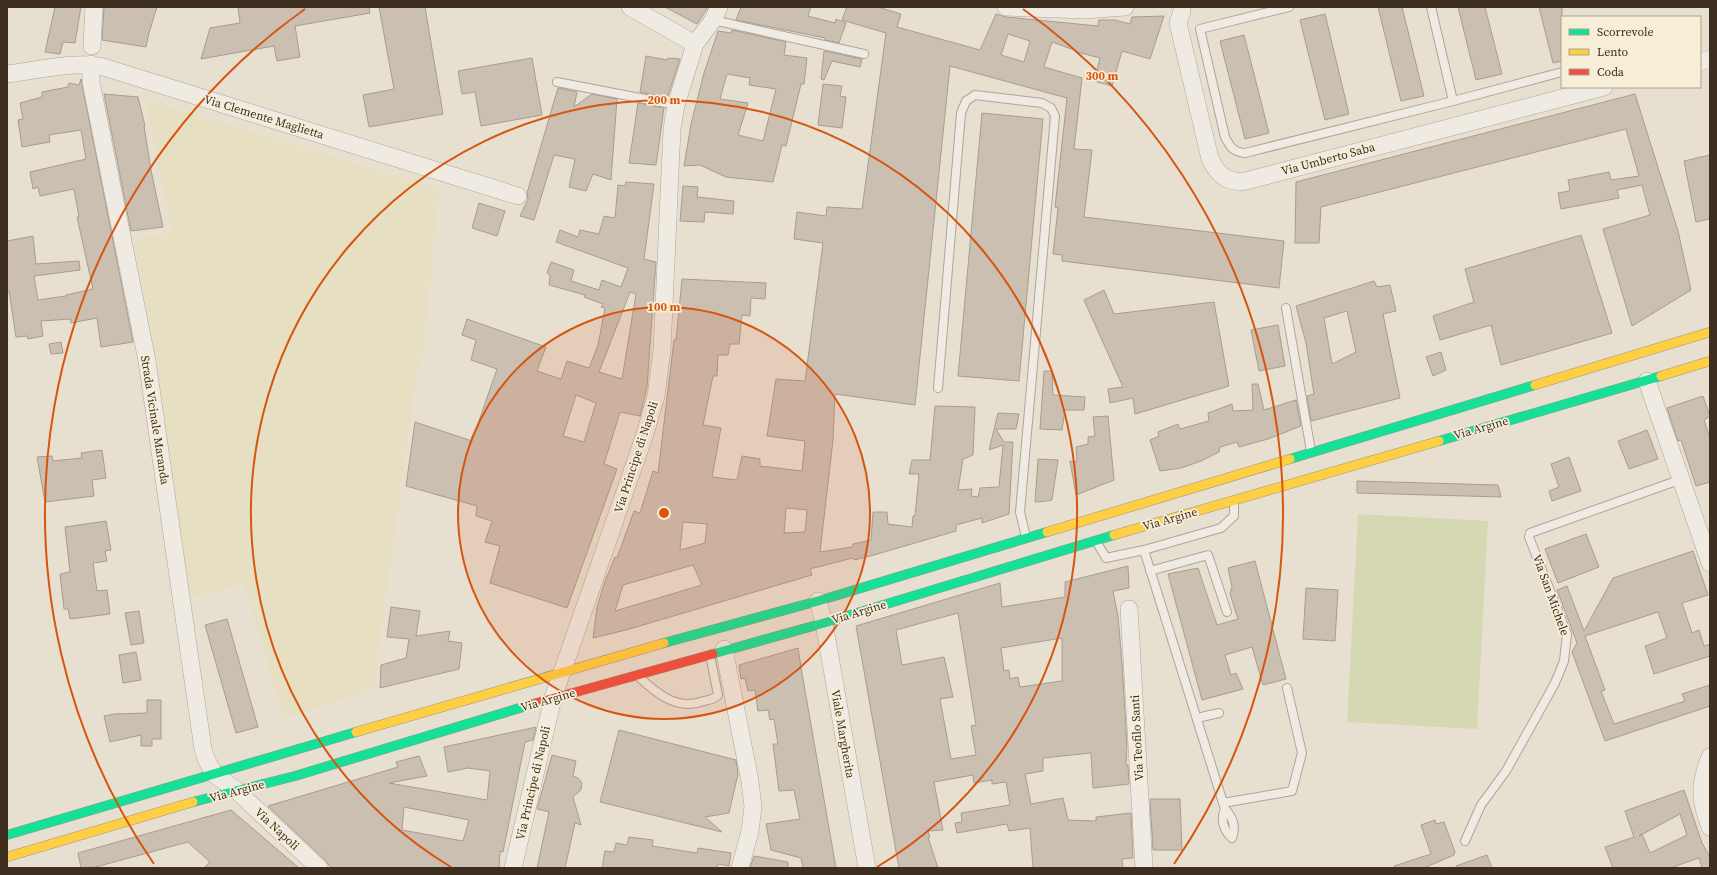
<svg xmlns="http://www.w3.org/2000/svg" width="1717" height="875" viewBox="0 0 1717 875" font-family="'Source Serif 4',serif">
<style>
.farmland{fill:#e6dfc2}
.green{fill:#d6d7b3}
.building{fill:#cbbfb2;stroke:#a89c90;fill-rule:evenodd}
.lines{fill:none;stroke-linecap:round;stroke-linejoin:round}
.lane-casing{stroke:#ada599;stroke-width:10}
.street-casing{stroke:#ada599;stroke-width:18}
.fast-casing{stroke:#9c958a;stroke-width:10}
.slow-casing{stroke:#9c958a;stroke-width:10}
.jam-casing{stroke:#9c958a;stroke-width:10}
.lane{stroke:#efebe3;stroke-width:8}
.street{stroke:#efebe3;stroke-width:17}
.fast{stroke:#16e098;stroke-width:9}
.slow{stroke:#ffcf43;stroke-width:9}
.jam{stroke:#f24e42;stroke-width:9}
.ring{fill:none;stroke:#d7550e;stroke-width:2}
.labels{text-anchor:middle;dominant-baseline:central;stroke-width:3.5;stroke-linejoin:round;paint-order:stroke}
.street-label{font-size:12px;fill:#3d2e20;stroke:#f7eed8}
.centre{fill:#d7550e;stroke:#f7eed8;stroke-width:2}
.ring-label{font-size:12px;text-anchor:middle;font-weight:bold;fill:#d7550e;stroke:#f7eed8;stroke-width:3.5;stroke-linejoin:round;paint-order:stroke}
</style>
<rect width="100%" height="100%" fill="#e7e0d1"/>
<!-- farmland -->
<path class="farmland" d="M145,99L439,189L424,344L414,391L373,690L284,718L244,583L188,599L154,352L134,239L172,233Z"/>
<!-- green -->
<path class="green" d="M1358,514L1488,521L1477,729L1347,722Z"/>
<!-- building -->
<path class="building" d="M55,7H81L75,43L63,42L60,54L45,52Z
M104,7H157L149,33L146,47L102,40Z
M238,7H369L370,13L295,26L300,57L277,61L274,46L201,59L210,28L240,23Z
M379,7H425L443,114L369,127L363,95L394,89Z
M665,7H708L697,24Z
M741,7H811L808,16L835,23L836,19L846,23L839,43L825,40V38L736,20Z
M847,7H878L901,14L897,27L980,50L996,14L1006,17L1098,26L1099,20H1115L1130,24L1132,17L1164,16L1150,59L1122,51L1112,86L1094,81L1100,58L1077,52V51L1052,42L1044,67L1082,78L1074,149L1092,150L1084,217L1284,241L1279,288L1062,261V255L1053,254L1058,208L1055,207L1067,98L950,66L915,405L835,394L833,440L820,552L852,547L853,544L871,540L873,512H887L888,524L912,527L913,516H915L919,474H909L912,460H930L935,406L975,407L973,455L963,459L958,490L972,489L971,496L978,497L980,488L999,487L1003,445L989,450L998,413L1019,414L1016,429H996L1004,442H1013L1009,514L982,523V518L956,525V531L874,555L854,560L853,558L810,569L812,575L626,630L593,638L597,607L604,584L615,557L617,558L634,511L640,513L653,471L658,473L674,340H676L682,279L766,283L765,299L751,298L750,316L742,315L739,344H730L728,355H718L717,376H713L703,425L721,428L712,477L737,480L742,456L760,459V466L802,471L805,441L767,436L776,379L805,381L823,243L794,239L797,212L826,216L827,207L862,209L886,33L842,20ZM1008,34L1030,41L1024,62L1001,55ZM786,508L807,510L805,532L784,533ZM683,522L707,524L705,543L680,550ZM693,565L702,585L615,611L623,585Z
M1378,7H1402L1424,96L1401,101Z
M1458,7H1485L1502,74L1476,80Z
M1539,7H1562V61L1553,63Z
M1325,14L1349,114L1325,120L1300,20Z
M732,30L786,42L784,55L807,58L804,84H801L786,146L782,145L773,182L726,177L700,165L684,166L691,124L704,73L718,31L731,33ZM727,74L750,78L749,85L776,89L763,141L738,135L748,103L720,99Z
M1244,35L1269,133L1245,139L1220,41Z
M824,51L862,59L860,67L832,61L824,80L821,79Z
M646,56L667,60L668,58L680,59L668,96H665V97L640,92Z
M532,58L542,115L481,126L475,92L462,94L458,71Z
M81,79L133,342L101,347L97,318L71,323V319L41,321L43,336L28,339L27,336L16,337L9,291H7V241L33,236L36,264L79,261L80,270L34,276L38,300L66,296V295L93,289L77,217H79L74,189L40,196L38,187L33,189L30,172L86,159L81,130L49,135L50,142L22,147L18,120L23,119L20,103L42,97V92L68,87L69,83L79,85Z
M823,84L842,86L840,96L846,97L842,128L818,125Z
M558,88L577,92L574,107L592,94L617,99L611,180L593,174L586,191L569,187L575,159L554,155L534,220L520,216L528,199L527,193Z
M104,94L138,97L145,126H144L151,170L163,227L131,231Z
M1635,94L1678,231L1691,290L1632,326L1603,229L1650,215L1642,185L1617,190L1619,198L1561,209L1558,193L1570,191L1568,180L1609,172L1611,180L1639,176L1626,129L1321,207L1319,243H1295L1296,182Z
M638,103L664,108L656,165L629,163Z
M982,113L1043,119L1019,381L958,376Z
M1710,155V219L1696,222L1684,161Z
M626,182L654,184L644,259L656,262L647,387L640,416L620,412L604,464L617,469L567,608L490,583L500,546L485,542L492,521L476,516L477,506L406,486L415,422L472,441L497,369L471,360L476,340L462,335L467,319L546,347L537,371L561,379L567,361L589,368L598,345L605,308L601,307L603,304L584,297L585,295L549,285L550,275L547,273L551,262L574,270L571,281L599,290L602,280L621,287L628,268L556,242L560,230L578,237L580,230L599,234L604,216L615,218L618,185L625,186ZM630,292L636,294L622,379L599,372ZM576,395L596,403L584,442L563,436Z
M683,186L698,187L697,197L734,201L733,214L705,212L704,222L680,221Z
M479,203L505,211L497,236L472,228Z
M1581,235L1612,333L1501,365L1491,325L1440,340L1433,316L1474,302L1465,269Z
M1374,281L1377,287L1390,285L1396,311L1383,314L1400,398L1311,421L1307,396L1314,394L1306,343L1296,306ZM1347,311L1356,352L1332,364L1324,318Z
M1104,290L1114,314L1214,302L1229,386L1135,414L1133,398L1110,403L1108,389L1123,387L1084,300Z
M1278,325L1285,366L1259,371L1251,330Z
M61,342L63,353L51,354L49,344Z
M1441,352L1446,370L1433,376L1426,357Z
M1044,371H1052L1053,395L1085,397L1084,410H1065L1062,430L1040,429Z
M1252,384H1258L1264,410L1296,400L1301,426L1268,439L1239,447L1237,442L1220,447L1219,452L1201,461L1181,468L1160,471L1150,440L1159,436L1158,432L1178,424L1180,429L1209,421L1208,413L1232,404L1233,411L1253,410Z
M1703,396L1710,416L1704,420L1710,438V482L1696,486L1681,440L1678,441L1667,408Z
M1108,416L1114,480L1076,495L1070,461L1077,462L1076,447L1088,444V437L1095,436L1093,417Z
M1647,430L1658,459L1629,469L1618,441Z
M102,450L106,478L92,480L94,496L45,502L37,457L52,456L53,461L82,458L81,453Z
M1569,457L1581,491L1552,501L1549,491L1559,487L1551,464Z
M1038,459L1058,460L1052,500L1047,501L1035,502Z
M1357,481L1498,485L1501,497L1357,493Z
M106,521L111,550L105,551L107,561L93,563L97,591L107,590L110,614L70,619L68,609H64L60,574L70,572L65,527Z
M1586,534L1599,567L1558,583L1545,549Z
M1693,551L1708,595L1682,603L1692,633L1699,630L1704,646L1710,644V656L1654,674L1645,646L1667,638L1658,612L1585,636L1605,690L1601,691L1614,724L1685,701L1682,694L1710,685V706L1605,741L1572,652L1577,643L1557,590L1567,586L1584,631L1613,578Z
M1255,561L1286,679L1263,685L1252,647L1225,655L1231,675L1236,673L1243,689L1202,700L1168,574L1198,568L1217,625L1238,619L1230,594L1232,587L1228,568Z
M1128,566L1129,588L1113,591L1118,616L1122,663L1127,746L1126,765H1128L1129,784L1093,788L1091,753L1043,758V771L1025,774L1031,804L1063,798L1068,820L1096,821V817L1131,813L1133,858L1122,859L1123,868H1033L1030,828L1009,831L1007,824L957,833L955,823L962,822L961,813L1010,805L1006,782L992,784V780L974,783L973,775L934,782L943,830L928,831L930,837H928L938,868H899L856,626L1000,583L1002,607L1065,597V582ZM958,613L976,725L971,726L976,755L951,759L940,699L953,697L944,657L902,665L896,630ZM1062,638V681L1020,687L1018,677L1010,679L1009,670L1004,671L1001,648Z
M1306,588L1338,590L1335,641L1303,639Z
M391,607L420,611L416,636L450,631L448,641L462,643L459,669L380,688L381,665L406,658L409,639L387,637Z
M139,611L144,643L131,645L125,613Z
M227,619L258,727L236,733L205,625Z
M798,648L802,673L836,868H803L801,858L771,850L766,824L800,819L794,790L779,791L773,744H778L774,719L770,720L768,710L758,711L755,690L748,691L745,678L741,679L739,665Z
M136,652L141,680L123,683L119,655Z
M147,700H161V739H152V746H141V735L110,742L104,716L115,714L147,713Z
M536,727L533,740L525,742L503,852L500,851L499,868H331L326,861L268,806L398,767L396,762L419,756L427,776L389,783L487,800L490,771L468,768L448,772L444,747ZM404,807L469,820L463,841L402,830Z
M619,730L736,760L738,774L729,813L705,817L722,832L600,802Z
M552,755L576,761L573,776L578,778L582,783L581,790L573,797L581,825L575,823L565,868H537L549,812L537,809Z
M1684,790L1702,843L1710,857V868H1702L1699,858L1670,868H1613L1605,847L1634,837L1625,811ZM1680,814L1687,835L1650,853L1642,834L1639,836Z
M1150,799H1180L1182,850H1153Z
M231,810L299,868H204L210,862L188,842L92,868H81L78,853Z
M1435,820L1436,824L1444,822L1455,852L1454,855L1424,868H1395L1394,866L1431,854L1421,825Z
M629,837L653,840L652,846L697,853L698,848L731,853L729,866L718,864L717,868H602L605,851L614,852L616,843L627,845Z
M1487,855L1492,868H1456V866Z
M754,856L788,862V868H750Z"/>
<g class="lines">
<!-- lane casing -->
<g class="lane-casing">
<path id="lane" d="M1289,7L1200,29L1225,137C1230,147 1233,152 1245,153L1453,101L1562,72
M1431,7L1453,101
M713,20L864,54
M557,82L676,105
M1286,308L1311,451
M938,388L961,113L966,101L975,95L1042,103L1051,108L1055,116L1020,512L1026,537
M1096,541L1106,558L1144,550L1221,528L1234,516V501
M1144,550L1225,809C1233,817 1236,827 1232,838C1224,831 1220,820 1225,809
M1150,571L1208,555L1227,612
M638,676C657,694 677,711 704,701C709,700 715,699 718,695L710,655
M1197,718L1219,713
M1223,803L1292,791L1302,753L1287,688
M1465,841L1481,805L1506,771L1555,683L1564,661L1567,634L1529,537L1530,533L1682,479"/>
</g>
<!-- street casing -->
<g class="street-casing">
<path id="street" d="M630,7L695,44
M1006,7L1084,10L1125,7
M1182,11L1178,23L1210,159C1218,174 1224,181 1242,182L1604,87
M92,46L94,7
M1700,62L1710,59
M91,64V82L147,361L203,749L207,761L215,775L236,790L319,868
M7,74C34,71 74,61 100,66L518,196
M1647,381L1710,563
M818,601L824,623L867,868
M1129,609L1144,868
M724,649L750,781L753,807L750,831L740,868
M1710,757C1699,785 1699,798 1710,827
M513,868L553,698L645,434L656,396L662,350L672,129L676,105L695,44L713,20L719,7"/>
</g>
<!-- fast casing -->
<g class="fast-casing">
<path id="fast" d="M1439,441L1661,376
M1290,459L1535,385
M664,643L818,601L1047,532
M713,654L824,623L1114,535
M193,802L295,776L533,704
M7,835L356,732"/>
</g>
<!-- slow casing -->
<g class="slow-casing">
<path id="slow" d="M1661,376L1710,361
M1535,385L1710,332
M1047,532L1290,459
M1114,535L1439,441
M356,732L664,643
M7,857L193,802"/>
</g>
<!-- jam casing -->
<g class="jam-casing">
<path id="jam" d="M533,704L713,654"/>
</g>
<!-- lane -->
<use href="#lane" class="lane"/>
<!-- street -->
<use href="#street" class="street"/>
<!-- fast -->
<use href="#fast" class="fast"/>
<!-- slow -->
<use href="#slow" class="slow"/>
<!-- jam -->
<use href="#jam" class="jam"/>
</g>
<!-- distance rings -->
<circle cx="664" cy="513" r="206" fill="#d7550e" fill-opacity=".12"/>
<g class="ring">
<circle cx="664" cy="513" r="206"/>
<path d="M451 867A413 413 0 1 1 877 867"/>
<path d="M154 864A619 619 0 0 1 305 9M1023 9A619 619 0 0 1 1174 864"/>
</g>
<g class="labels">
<!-- street labels -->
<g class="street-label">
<text transform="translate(264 117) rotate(17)">Via Clemente Maglietta</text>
<text transform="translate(1328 159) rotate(-15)">Via Umberto Saba</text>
<text transform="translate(155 420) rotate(81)">Strada Vicinale Maranda</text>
<text transform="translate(1481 428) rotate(-16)">Via Argine</text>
<text transform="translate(636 457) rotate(-72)">Via Principe di Napoli</text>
<text transform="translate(1170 519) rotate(-16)">Via Argine</text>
<text transform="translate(1551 595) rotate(70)">Via San Michele</text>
<text transform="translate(859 612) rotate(-17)">Via Argine</text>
<text transform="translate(548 700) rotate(-16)">Via Argine</text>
<text transform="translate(843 734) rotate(80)">Viale Margherita</text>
<text transform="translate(1137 738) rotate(-93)">Via Teofilo Santi</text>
<text transform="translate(533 783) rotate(-77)">Via Principe di Napoli</text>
<text transform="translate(237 791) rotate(-15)">Via Argine</text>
<text transform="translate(277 829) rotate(43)">Via Napoli</text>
</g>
</g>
<circle cx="664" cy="513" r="6" class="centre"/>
<g class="ring-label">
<text x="1102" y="80">300 m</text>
<text x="664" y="104">200 m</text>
<text x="664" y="311">100 m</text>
</g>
<!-- border -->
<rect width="1717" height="875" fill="none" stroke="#3d2e20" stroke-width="16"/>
<!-- legend -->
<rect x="1561" y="16" width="140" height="72" fill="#f7eed8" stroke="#ada18e"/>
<rect x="1569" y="29" width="20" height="6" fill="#16e098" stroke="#ada18e"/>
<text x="1597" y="36" font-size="12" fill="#3d2e20">Scorrevole</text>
<rect x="1569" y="49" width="20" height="6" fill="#ffcf43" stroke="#ada18e"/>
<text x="1597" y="56" font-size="12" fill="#3d2e20">Lento</text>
<rect x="1569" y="69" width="20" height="6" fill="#f24e42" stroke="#ada18e"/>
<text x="1597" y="76" font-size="12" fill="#3d2e20">Coda</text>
</svg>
